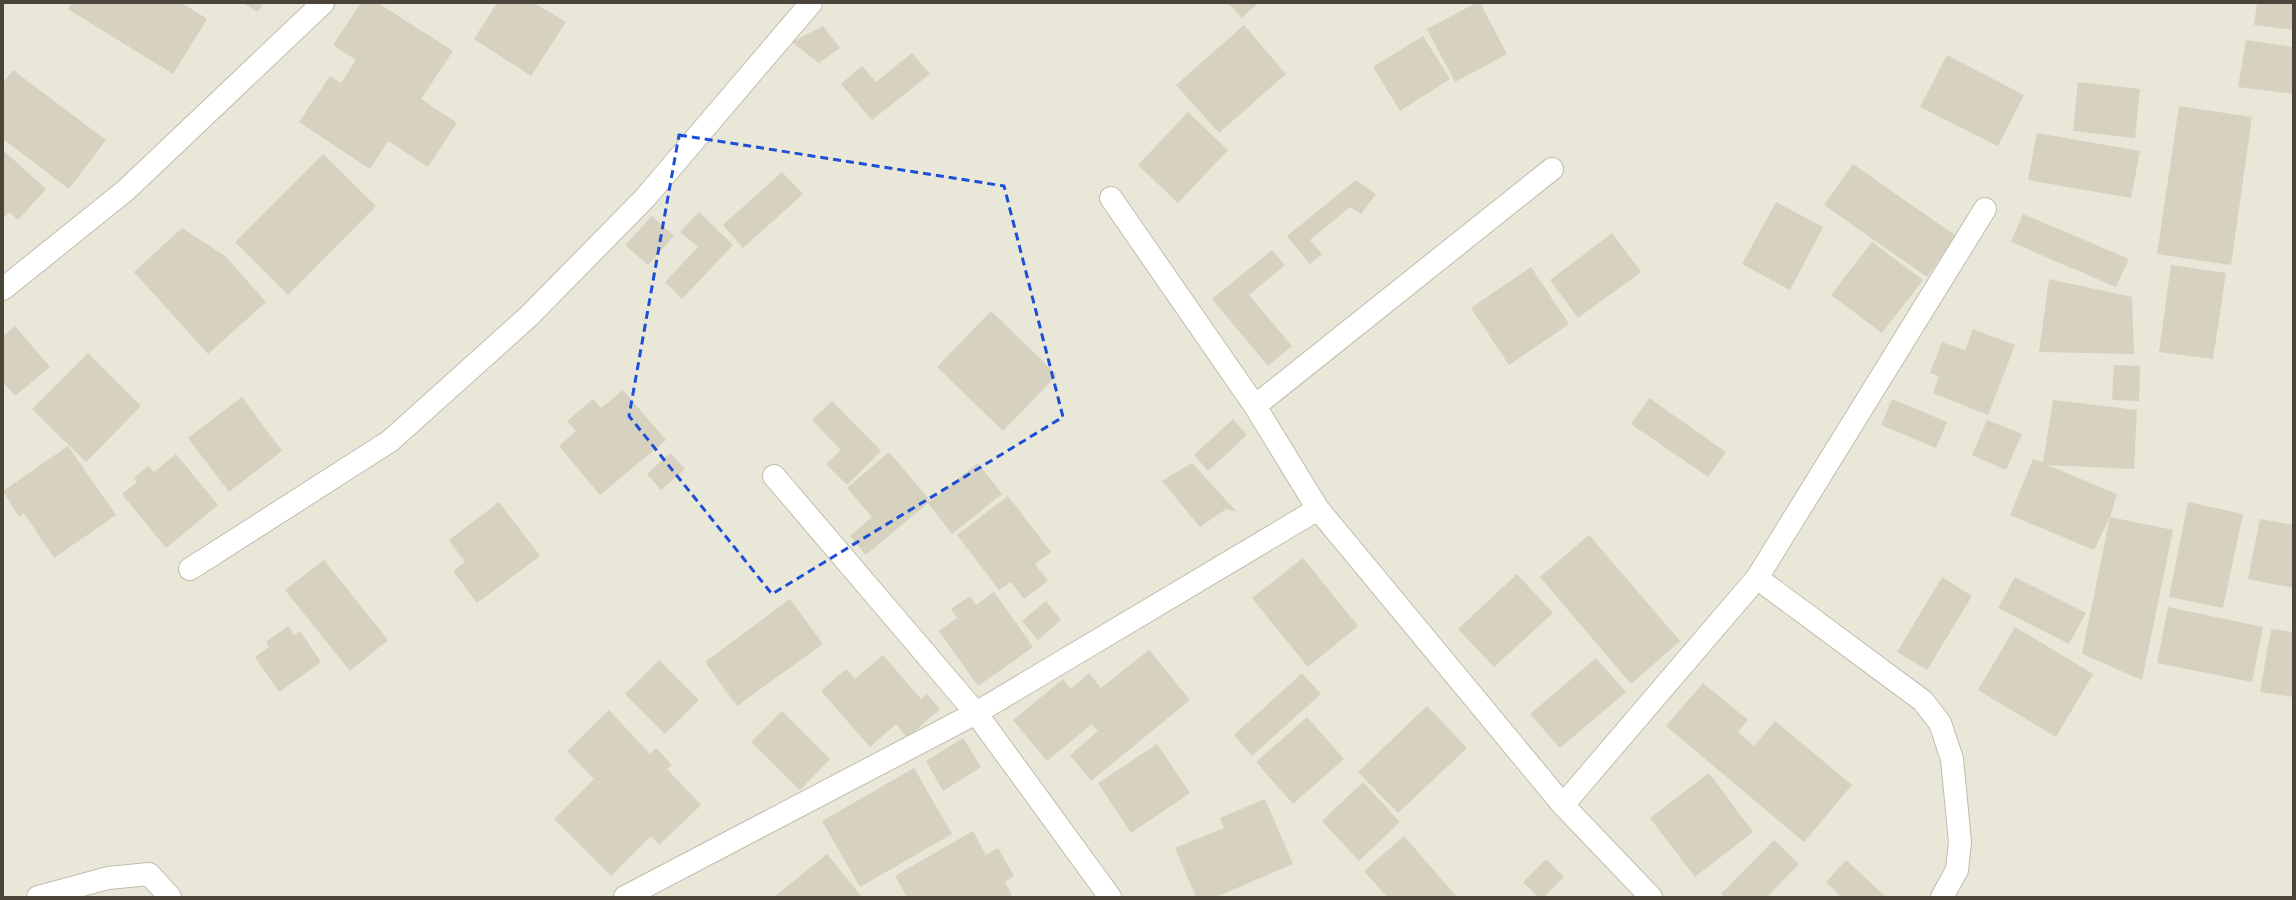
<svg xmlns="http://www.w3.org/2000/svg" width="2296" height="900" viewBox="0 0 2296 900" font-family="Quicksand,sans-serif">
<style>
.residential{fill:#e9e7d8}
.building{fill:#d7d1bf}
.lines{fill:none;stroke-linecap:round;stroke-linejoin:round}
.minor-casing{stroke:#c1bdac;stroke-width:24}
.minor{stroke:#fff;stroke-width:22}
.marked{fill:none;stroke:#1d4ed8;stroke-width:3;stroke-dasharray:8 5;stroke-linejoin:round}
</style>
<rect width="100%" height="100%" fill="#f5f4ea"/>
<!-- residential -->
<path class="residential" d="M3,3H2293V897H3Z"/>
<!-- building -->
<path class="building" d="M72,3H182L207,19L173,74L68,9Z
M243,3H263L258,12Z
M361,3H378L453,51L421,99L457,123L428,167L388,141L370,169L299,122L330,76L341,83L356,60L333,45Z
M497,3H534L566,22L531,76L474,39Z
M1228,3H1258L1242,18Z
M1476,3H1480L1507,54L1455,82L1427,29Z
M2257,3H2293V30L2254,25Z
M1244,25L1286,74L1219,133L1176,85Z
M823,26L840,48L819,63L792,42Z
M1423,36L1450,79L1400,111L1373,67Z
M2246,40L2293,47V94L2238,87Z
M912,53L930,74L872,120L841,84L862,66L876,82Z
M1947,55L2024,95L1998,146L1920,107Z
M13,70L106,140L69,189L3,139V83Z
M2078,82L2140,89L2135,138L2073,131Z
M2179,106L2252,117L2231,265L2157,254Z
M1188,112L1228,150L1178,203L1138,165Z
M2037,133L2140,151L2131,198L2028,180Z
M3,150L46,189L18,220L9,212L3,219Z
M323,154L376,206L288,295L235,242Z
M1853,164L1956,236L1927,277L1824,205Z
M782,172L803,194L743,248L723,225Z
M1356,180L1376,194L1361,214L1350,207L1310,240L1322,254L1310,264L1287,236Z
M1776,202L1823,227L1790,290L1742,264Z
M699,212L733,245L682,299L665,282L698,247L680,232Z
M2023,214L2129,259L2116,287L2011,242Z
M652,216L674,236L648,265L625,245Z
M182,228L225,256L266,302L208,354L134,272Z
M1612,233L1641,272L1578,318L1550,280Z
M1872,242L1923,280L1882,333L1831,295Z
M1272,250L1285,265L1249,295L1292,346L1268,366L1212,299Z
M2171,265L2226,273L2213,359L2159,352Z
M1531,267L1569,324L1509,365L1471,308Z
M2049,279L2132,297L2134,354L2039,352Z
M991,311L1057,375L1003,431L937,367Z
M15,326L50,367L15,396L3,382V336Z
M1973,329L2015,345L1988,415L1933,393L1939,376L1930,373L1942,342L1965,350Z
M88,353L141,406L86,462L32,409Z
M2114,365L2140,366L2139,401L2112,400Z
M623,390L666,440L600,495L559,446L576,431L567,421L593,399L601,408Z
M242,397L282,451L229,492L188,438Z
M1649,398L1726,452L1708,477L1631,424Z
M1892,399L1947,422L1936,448L1881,425Z
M2053,400L2137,410L2134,469L2047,465L2117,494L2110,517L2173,530L2142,680L2082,654L2110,517L2094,550L2010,515L2033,459L2043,463Z
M832,401L881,451L847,485L826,464L841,450L812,420Z
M1233,419L1247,435L1208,471L1194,455Z
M1987,420L2022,434L2006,470L1972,455Z
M68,446L116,515L54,558L24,513L19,517L3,491Z
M889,452L930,500L928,503L978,463L1002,494L952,534L928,503L866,555L850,536L872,517L847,488Z
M670,453L685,469L661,490L647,474Z
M176,454L218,505L166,548L122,494L137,482L134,478L148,466L154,472Z
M1192,463L1237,512L1226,509L1200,527L1162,481Z
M1008,496L1051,552L1035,564L1048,581L1024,599L1011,582L999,590L957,535Z
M499,502L540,556L477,603L453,571L465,562L449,540Z
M2188,502L2243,514L2223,608L2169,597Z
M2260,519L2293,525V588L2248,579Z
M1589,535L1680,641L1631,684L1540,577Z
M1303,558L1358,626L1308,667L1252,598Z
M324,560L388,640L350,671L285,590Z
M1517,574L1553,613L1494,667L1458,629Z
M1942,577L1972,596L1927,670L1897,652Z
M2015,577L2086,613L2069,644L1998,608Z
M994,592L1033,647L978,686L939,631L957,618L951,609L970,596L976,605Z
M790,599L823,644L737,706L705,662Z
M1046,601L1061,620L1038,640L1022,621Z
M2168,607L2263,627L2252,682L2157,663Z
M288,626L294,635L300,631L321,662L279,692L255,657L269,647L266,642Z
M2015,627L2093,674L2056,737L1978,690Z
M2271,629L2293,632V697L2260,692Z
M1149,650L1190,700L1091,781L1070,755L1098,731L1092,724L1047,761L1013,720L1063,679L1071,689L1089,673L1101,688Z
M883,655L921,699L927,694L940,709L907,738L896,724L870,747L821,691L846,669L855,679Z
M1596,658L1626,692L1560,748L1530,714Z
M659,660L699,700L665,734L625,694Z
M1302,673L1321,694L1252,756L1234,735Z
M1703,683L1748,720L1738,732L1754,746L1775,721L1852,785L1804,842L1666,726Z
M1427,706L1467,748L1398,813L1358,772Z
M609,710L650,754L656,748L672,765L667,769L701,805L659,845L651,836L611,876L554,819L594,779L567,751Z
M782,711L830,759L800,790L751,742Z
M1307,717L1344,759L1293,804L1256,762Z
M963,738L981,767L943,791L926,761Z
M1157,744L1190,793L1131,833L1098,783Z
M914,768L952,834L860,887L822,821Z
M1709,773L1753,832L1695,877L1650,818Z
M1363,782L1400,822L1359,861L1322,821Z
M1265,799L1293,864L1216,897H1196L1175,848L1224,828L1220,818Z
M973,831L986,855L998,848L1014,876L1005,882L1012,895L1007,897H907L895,876Z
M1404,836L1457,897H1387L1364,871Z
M1774,840L1799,864L1767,897H1724L1721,894Z
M827,854L862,897H776L775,896Z
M1546,859L1564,877L1544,897H1538L1523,882Z
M1846,860L1886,897H1841L1826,882Z"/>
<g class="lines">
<!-- minor casing -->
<g class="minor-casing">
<path id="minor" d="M1111,198L1255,406L1318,509L1563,805L1651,897
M3,289L126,190L323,3
M1255,406L1552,169
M774,476L976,713L1110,897
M190,569L390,441L529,316L645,198L811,3
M1757,578L1923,701L1940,723L1952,759L1960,842L1957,870L1942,897
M1563,805L1757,578L1985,209
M38,897L108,878L149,874L170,897
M625,897L976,713L1318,509"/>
</g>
<!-- minor -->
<use href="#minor" class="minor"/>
</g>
<!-- marked area -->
<path class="marked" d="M679,135L1004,186L1063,417L772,594L629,416Z"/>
<!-- border -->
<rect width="2296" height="900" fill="none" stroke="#4a4538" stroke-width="8"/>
</svg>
